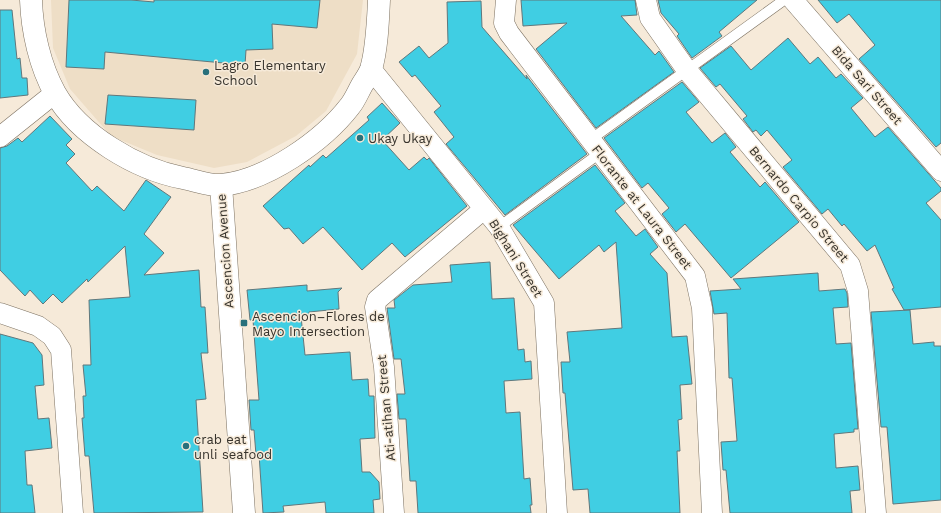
<svg xmlns="http://www.w3.org/2000/svg" width="941" height="513" viewBox="0 0 941 513" font-family="'Work Sans',sans-serif">
<style>
.built{fill:#eedec6}
.building{fill:#40cee3;stroke:#61777b}
.lines{fill:none;stroke-linecap:round;stroke-linejoin:round}
.service-casing{stroke:#7c7161;stroke-width:11}
.minor-casing{stroke:#7c7161;stroke-width:21}
.tertiary-casing{stroke:#7c7161;stroke-width:23}
.service{stroke:#fff;stroke-width:10}
.minor{stroke:#fff;stroke-width:20}
.tertiary{stroke:#fff;stroke-width:22}
.poi-dot{fill:#28707b;stroke:#f6ead9;stroke-width:1.5}
.labels{text-anchor:middle;dominant-baseline:central;stroke-width:3;stroke-linejoin:round;paint-order:stroke}
.poi-label{font-size:13px;fill:#37332c;stroke:#f6ead9;text-anchor:start}
.street-label{font-size:13px;fill:#37332c;stroke:#f6ead9}
</style>
<rect width="100%" height="100%" fill="#f6ead9"/>
<!-- built -->
<path class="built" d="M51,0H363L357,54L326,111L296,136L247,162L214,168L157,155L111,136L70,89L53,48Z"/>
<!-- building -->
<path class="building" d="M69,0H131L154,2V0H320L317,28L272,24L273,49L246,50L245,65L105,52L104,69L66,67Z
M521,0H635L637,15L621,16L655,55L659,51L674,72L596,128L536,49L567,23L523,26Z
M658,0H757L719,32L722,36L692,58L677,36L679,34L661,13Z
M818,0H941V143L936,147L859,59L875,45L849,14L837,23Z
M481,1L482,27L527,79L526,75L587,154L505,215L446,144L454,137L434,112L441,106L415,75L412,77L399,62L419,46L429,58L448,43L447,2Z
M0,10H12L17,59L20,58L22,78H27L28,95L0,98Z
M788,38L810,64L818,57L836,78L841,74L863,98L851,108L875,137L888,127L941,188V191L926,203L941,220V307L904,310L892,289L894,288L875,245L867,251L844,224L842,226L828,209L822,214L783,167L792,160L767,130L761,136L756,130L753,132L743,119L747,116L720,84L716,87L700,68L731,46L751,70Z
M682,82L699,102L686,112L712,143L725,133L736,147L730,152L760,187L765,182L799,222L731,278L685,224L676,232L662,214L669,208L648,183L642,188L604,138Z
M108,95L196,100L194,130L105,124Z
M382,103L400,123L382,140L409,170L424,157L427,160L429,158L467,206L405,257L392,243L362,270L323,227L303,244L289,228L284,229L263,206L309,165L310,167L323,155L326,158L369,120L367,117Z
M50,116L72,139L66,145L75,154L66,163L92,191L97,186L124,211L146,180L171,197L144,234L164,253L144,275L199,270L201,307H205L208,353H201L206,399L196,400L203,512L94,513L89,456H85L82,418H84L83,396H86L83,365H91L89,300L130,297L125,246L88,282L87,279L62,303L53,294L43,304L30,290L25,296L0,270V148L7,146L18,138L22,142Z
M595,165L625,203L615,211L636,236L645,229L658,247L650,254L667,273L672,337L687,336L692,384L680,385L682,419L678,420L680,451H677L680,513H590L588,489L573,490L565,393H563L561,362H570L567,332L622,328L616,242L604,252L599,245L559,279L513,225Z
M490,262L492,299L514,298L518,350L524,349L525,362L531,361L532,379L504,381L506,413L520,412L524,479L530,478L532,505H530L531,513H418L416,481H410L406,419H399L397,394H405L401,359H394L387,308H395L394,300L413,285L452,282L450,265Z
M818,273L819,291L845,289L847,293L848,307L833,308L836,344L851,343L858,429H854V432L834,434L836,468L858,466L860,490L850,491L852,513H730L726,470H723L721,442L737,441L732,378H729L727,313L714,314L710,291L741,289L733,279Z
M307,285V291L342,288L338,292L339,309L309,312V315L301,316L305,355L350,352L352,380L368,379L369,396H374L375,438L360,439L362,472H370L379,482L380,499L373,500L374,513H326L325,502L283,506L284,512L263,513L259,454L256,455L254,430H251L249,400H259L253,320H250L247,290Z
M910,310L913,344L934,342V346H941V500L893,504L887,427H881L871,312Z
M0,334L33,343L42,355L44,385L35,386L38,419L49,418L52,448L25,451L27,485H32L35,513H0Z"/>
<g class="lines">
<!-- service casing -->
<g class="service-casing">
<path id="service" d="M590,140L784,0
M499,227L600,153"/>
</g>
<!-- minor casing -->
<g class="minor-casing">
<path id="minor" d="M506,0L504,23L509,33L695,276L702,308L712,513
M646,0L650,18L686,69L850,265L858,291L876,513
M793,0L941,171
M371,69L499,227L544,303L557,513
M0,137L55,93
M0,313L38,326L52,336L61,350L73,513
M394,513L384,367L375,307L377,300L484,209"/>
</g>
<!-- tertiary casing -->
<g class="tertiary-casing">
<path id="tertiary" d="M31,0C32,31 40,66 55,93C79,135 136,169 183,178C194,180 210,186 221,185C266,181 323,141 350,106C355,100 358,92 362,85C365,80 369,75 371,69C377,49 378,21 379,0
M221,185L244,513"/>
</g>
<!-- service -->
<use href="#service" class="service"/>
<!-- minor -->
<use href="#minor" class="minor"/>
<!-- tertiary -->
<use href="#tertiary" class="tertiary"/>
</g>
<!-- markers -->
<g class="poi-dot">
<circle cx="206" cy="72" r="4"/>
<circle cx="360" cy="138" r="4"/>
<rect x="240" y="319" width="8" height="8" rx="2"/>
<circle cx="186" cy="446" r="4"/>
</g>
<g class="labels">
<!-- poi labels -->
<g class="poi-label">
<text x="214" y="65">Lagro Elementary<tspan x="214" dy="15">School</tspan></text>
<text x="368" y="138">Ukay Ukay</text>
<text x="252" y="316">Ascencion–Flores de<tspan x="252" dy="15">Mayo Intersection</tspan></text>
<text x="194" y="439">crab eat<tspan x="194" dy="15">unli seafood</tspan></text>
</g>
<!-- street labels -->
<g class="street-label">
<text transform="translate(867 85) rotate(49)">Bida Sari Street</text>
<text transform="translate(799 204) rotate(50)">Bernardo Carpio Street</text>
<text transform="translate(642 207) rotate(52)">Florante at Laura Street</text>
<text transform="translate(225 251) rotate(-94)">Ascencion Avenue</text>
<text transform="translate(516 258) rotate(58)">Bighani Street</text>
<text transform="translate(386 408) rotate(-95)">Ati-atihan Street</text>
</g>
</g>
</svg>
